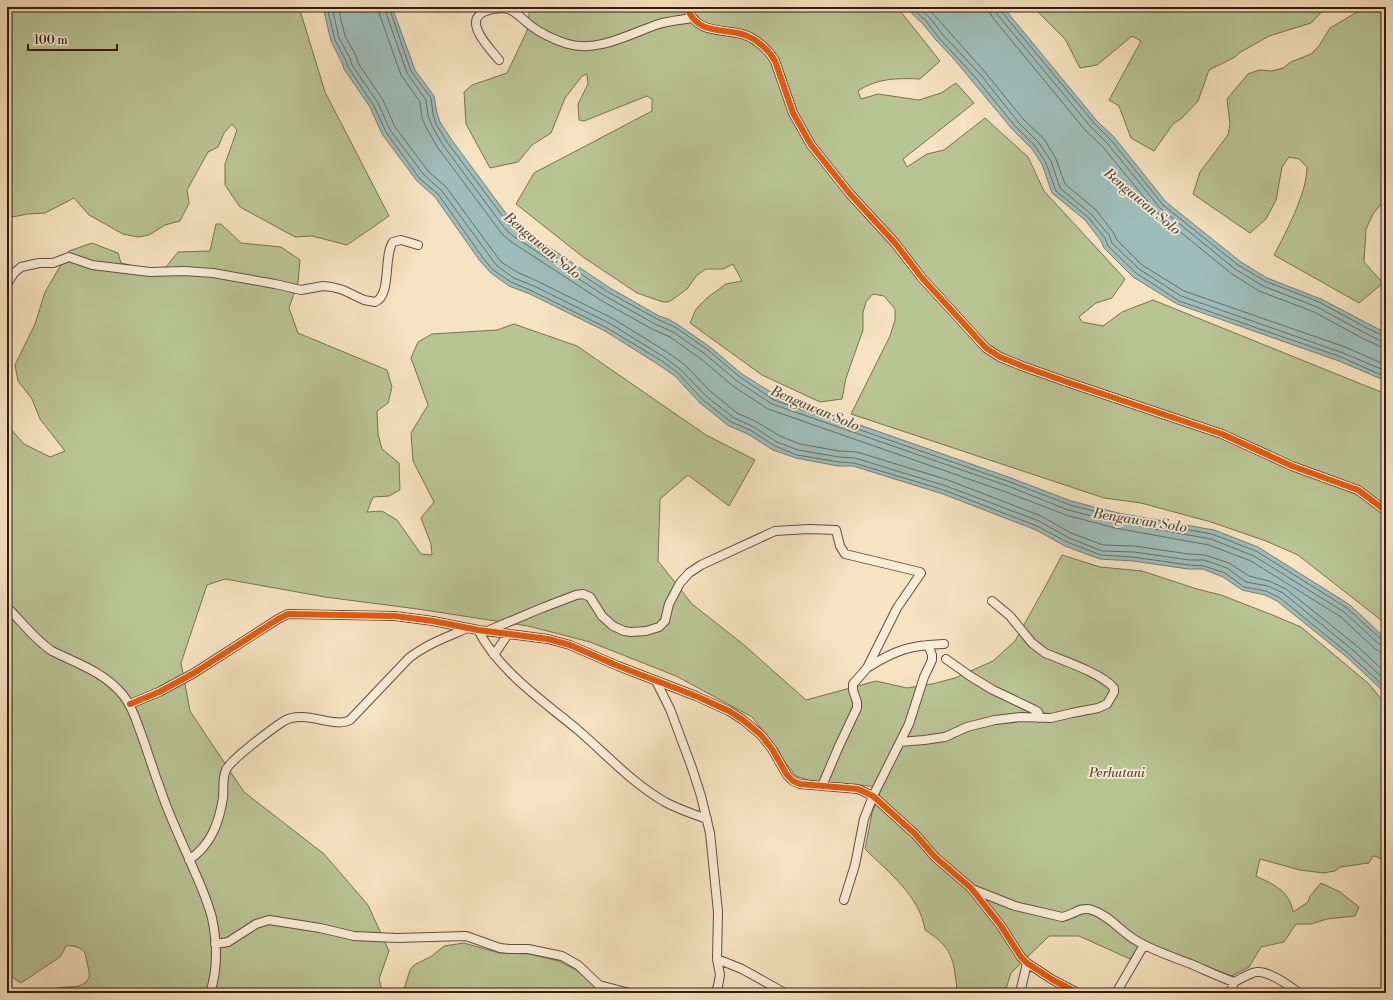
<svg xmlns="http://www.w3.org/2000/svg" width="1393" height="1000" viewBox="0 0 1393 1000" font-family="'Libre Bodoni',serif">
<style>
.green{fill:#b9c495;stroke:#787052}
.water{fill:#9ebdb9;stroke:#747c75}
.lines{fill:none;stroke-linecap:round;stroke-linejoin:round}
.shore{stroke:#6a6c64;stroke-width:1}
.minor-casing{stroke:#664d3c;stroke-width:10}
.minor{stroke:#f9edd7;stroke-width:8}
.cycleway-casing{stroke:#f9edd7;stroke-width:8}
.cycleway{stroke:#e8590c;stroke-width:6}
.labels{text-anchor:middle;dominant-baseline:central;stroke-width:3.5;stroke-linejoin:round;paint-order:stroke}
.park-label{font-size:13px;font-style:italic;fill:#5d4e37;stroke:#f9edd7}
.water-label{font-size:14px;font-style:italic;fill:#554c42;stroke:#f9edd7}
</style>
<rect width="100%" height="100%" fill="#f6e3c1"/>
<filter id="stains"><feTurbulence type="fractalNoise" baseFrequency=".005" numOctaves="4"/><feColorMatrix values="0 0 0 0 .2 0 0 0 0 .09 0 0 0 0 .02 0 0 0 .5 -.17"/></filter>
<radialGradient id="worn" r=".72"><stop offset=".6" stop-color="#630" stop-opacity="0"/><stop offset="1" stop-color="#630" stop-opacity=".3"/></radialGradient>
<!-- green -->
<path class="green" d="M7,7H299L325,92L389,216L347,245L312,236L295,237L240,207L225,185V164L237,130L232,124L224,133L218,147L208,152L187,190L189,203L180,221L165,225L149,235L138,237L123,234L89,215L74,198L45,213L28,214L7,218Z
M530,7H897L940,61L920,79C898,78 877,78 858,91L861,99L878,94L919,100L941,93L956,83L974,103L903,159L907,167L927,154L944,150L985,118L1028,157L1044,191L1125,279L1112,298L1096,303L1079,317L1082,322L1103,326L1122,312L1153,300L1386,394V624L1298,555L1266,541L1211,522L1141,503L1104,498L851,414L890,336L895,320V309L884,296L873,294L866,302L863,312V330L846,378L842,399L820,402L762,375L690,323L696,309L707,298L726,284L742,281L733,264L723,269H706L697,275L687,289L669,302H663L637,293L583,257L516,204L534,173L652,111V99L647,96L584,121L579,120L578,104L588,84L587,74L582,76L565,98L551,133L532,145L518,162L490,168L466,124L464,92L472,85L507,73L527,31Z
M1034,7H1326L1311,23L1269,36L1239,53L1235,57L1209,70L1198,101L1182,118L1173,124L1154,151L1131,138L1119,106L1109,100L1141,41L1132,36L1097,65L1080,68L1065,39L1042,16Z
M1361,7H1386V198L1373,214L1366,229L1364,262L1383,283L1359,303L1274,255C1286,232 1307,193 1307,167L1299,159L1289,157L1282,167L1276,200L1266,219L1250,233L1193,194L1200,172L1228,135L1230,124L1227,99L1248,74L1259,70L1272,71L1283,68L1291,62L1311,54L1319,46L1330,28L1359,11Z
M216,224H221L241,243L281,247L300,260L298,282L289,308L298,333L387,370L392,387L388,403L377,411L378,434L382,449L399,463L400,490L389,496L373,497L367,512L382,511L397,520L421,554L432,555L431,544L421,518L434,502L413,461L411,433L428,405L411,358L418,342L432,334L497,330L514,324L577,346L706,435L755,460L729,506L688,475L660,499L658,561L692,604L744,645L806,700L876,681L907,688L932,684L955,678L993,661L1015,641L1045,587L1062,555L1100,567L1142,571L1197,589L1221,595L1275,616L1301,627L1369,684L1386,705V864C1383,861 1378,856 1373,856L1369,863L1340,867L1335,871L1324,873L1300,870L1260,859L1256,876C1274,885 1289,890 1293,912L1308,902L1310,896L1321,883L1340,892L1359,907L1355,916L1327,919L1311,924H1296L1284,942L1261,947L1249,967L1232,976L1165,951L1144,940L1130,959L1079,936H1049L1011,973L1005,992L957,989C953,958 953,948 925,930C920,896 888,872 865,849L872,813L880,793L870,786L811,781L796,776L781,757L779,751L752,717L676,676L590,642L528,626L418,609L325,597L225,579L207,585L181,663L190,711L244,792L324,854L368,905L389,951L379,979L383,993H45C57,983 78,991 86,982C92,976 88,969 87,962C86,959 86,955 85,953C82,947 72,945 66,946L61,956L57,959L21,983L7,974V428L9,427L24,444L50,457L65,451L40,419L32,399L18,381L15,365L35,324L45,292L69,251L92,243L118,253L121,263L147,269L166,267L178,252L210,251Z
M464,943L499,953L529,954L559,961L576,970L601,991L612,993H405L404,989L410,970L414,965L432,956L444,946Z"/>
<!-- water -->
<path class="water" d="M323,7H392L415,70L434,96L437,113L440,122L451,139L513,223L610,288L659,316L668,319L677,324L710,347L742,374L777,396L1011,478L1071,501L1118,513L1214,530L1258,547L1350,605L1386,639V694L1348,658L1277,601L1265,595L1242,590L1223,577L1203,569H1188L1133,561L1100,559L1065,546L1036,530L943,494L853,466H838L796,458L773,450L748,434L729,426L700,403L675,376L659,365L605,331L530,294L509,286L491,273L480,261L435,197L417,181L382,134L370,107L344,69L342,63L331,41Z
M905,7H1003L1097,121L1114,137L1166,202L1241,262L1267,278L1321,299L1386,333V381L1339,361L1177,304L1133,277L1104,248L1101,241L1085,220L1052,193L1042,164L1032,149L1012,129L953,58L936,40L923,24Z"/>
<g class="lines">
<!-- shore -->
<path class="shore" d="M327,7L335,40L346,61L348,67L374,106L386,132L420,179L438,194L483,258L493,270L511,282L532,291L607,328L662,361L678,373L703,400L731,422L750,430L775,446L797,455L839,462L854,463L944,490L1037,526L1067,542L1101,555L1133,557L1189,565L1204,566L1225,573L1244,587L1266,591L1280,598L1350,655L1386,688
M332,7L339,38L350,58L352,65L378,103L390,130L424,175L442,191L497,266L514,278L534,286L609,323L664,357L681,370L706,396L734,418L752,426L777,442L798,450L839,457L855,458L946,486L1039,521L1069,538L1102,551L1134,552L1189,560H1204L1227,568L1246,582L1268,586L1283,593L1354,651L1386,681
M338,7L345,36L356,56L358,63L383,100L395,127L428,171L446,187L501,262L517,272L537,281L612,318L667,352L685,365L710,391L737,413L755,421L780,436L800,444L839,451L857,452L948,480L1041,516L1071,533L1103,545L1134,546L1189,554L1205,555L1229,563L1249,576L1269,581L1286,589L1358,647L1386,673
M378,7L379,13L401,75L420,102L422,118L427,129L438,148L502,234L510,241L602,301L652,329L670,337L701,359L733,386L768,409L1006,492L1066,515L1115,528L1209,545L1251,561L1341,617L1375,649L1381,652H1386
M384,7L407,73L426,100L428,115L432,126L443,145L506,230L513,236L605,296L655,324L673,332L705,354L737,381L772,404L1008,486L1068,510L1116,522L1211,539L1254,556L1344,612L1379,644L1386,646
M389,7L411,71L431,98L433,114L436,124L447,142L510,226L516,231L608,292L657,319L675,327L708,350L740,377L774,400L1010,482L1070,505L1117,517L1212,534L1256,551L1347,608L1382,640L1386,641
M911,7L926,21L939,38L976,78L1015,126L1035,146L1046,163L1056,191L1088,217L1105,238L1108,246L1136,273L1179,301L1341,357L1386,377
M918,7L930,18L943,35L980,74L1019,123L1039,143L1051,161L1060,188L1091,214L1109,235L1112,243L1139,269L1181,296L1343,353L1386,371
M927,7L984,71L1023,119L1044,139L1056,159L1065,184L1096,210L1113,232L1117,240L1142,265L1184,291L1345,347L1386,365
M989,7L990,13L993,18L1085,130L1103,147L1157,213L1232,274L1259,291L1314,312L1362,338L1379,346L1386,348
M995,7L997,14L1090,126L1107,143L1160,208L1235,269L1263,286L1317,307L1365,333L1381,341L1386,342
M1000,7L1001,11L1094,123L1111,140L1163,205L1238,265L1265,281L1319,302L1367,328L1386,337"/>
<!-- minor casing -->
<g class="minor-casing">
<path id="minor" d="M687,7C696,35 723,28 745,35C756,39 769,50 775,61L793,113L811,145L850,194L895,243L922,278L986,348L1000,357L1022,366L1067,382L1222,434L1292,466L1358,490L1386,511
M499,60C492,51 471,30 477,18C482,9 502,6 511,10C518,14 524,20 530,25C540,33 555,40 568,44C598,53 631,33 659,24C669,21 681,20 692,18
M7,284L14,273L21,267L39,263H53L69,257L92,265L150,272L184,271L213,273L275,284L301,290L323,286L332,287L343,290L364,300L375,302C392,295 383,256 393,242L401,240L418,245
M7,607C22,622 34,639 52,651C78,664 104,672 123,695C131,705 135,716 139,728C147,749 153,770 161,791C169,815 180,838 190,861C198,880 207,898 212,918C217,942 218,969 210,993
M478,630C499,671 543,701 578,730C607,755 632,783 665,802C678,809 693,814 707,819
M487,631L542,608L576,595L583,594L590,597L602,616L613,626L624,631L631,632L646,631L659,627L665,621L669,604L680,583L689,573L701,565L775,531L809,529L836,530L840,546L845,554L920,572L921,573L897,608L867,668L853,684V690L857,702V708L839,746L822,786
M494,655L508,634
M946,659L970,676L993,690L1033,709L1038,712L1040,718
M867,668C895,650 911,645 944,644
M656,681L670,709L692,768L701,796L710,833L718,912L717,959L720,975L718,986L715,993
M130,704L159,692L194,673L278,619L288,614L395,616L433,621L478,630L548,639L570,645L618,666L696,696L729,711L743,720L761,735L772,749L787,775L793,781L800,784L858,789L873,796L915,834L935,857L971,888L1001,926L1021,957L1027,963L1053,980L1078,993
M900,742L909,724L924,677L932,660V655L928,645
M189,860C211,845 219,823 223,798C224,788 222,779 226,770C230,760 273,728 284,721C305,709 334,729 350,720L409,658C427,644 447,637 468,628
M972,889L1015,906L1062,917C1073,915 1081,906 1092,910C1109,915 1121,932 1137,941C1154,951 1173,957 1191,964C1205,970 1219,977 1234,982C1241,979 1249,973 1257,972C1269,971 1290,986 1299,993
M844,900L855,865L864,819L873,796L900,742L924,740L945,737L967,727L995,720L1021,717L1051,718L1072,713L1098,708L1107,704L1114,692V688C1101,673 1064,661 1045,653L1032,643L1010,616L992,601
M215,944L228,942L256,924L269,920L320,928L354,936L397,938L466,936L500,948L509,949H528L562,956L578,965L599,985L630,993
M717,959L742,969L785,993
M1020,993L1027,963
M1116,993L1144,945
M1230,993L1234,982"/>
</g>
<!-- minor -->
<use href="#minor" class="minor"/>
<!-- cycleway casing -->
<g class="cycleway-casing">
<path id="cycleway" d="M687,7C696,35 723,28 745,35C756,39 769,50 775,61L793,113L811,145L850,194L895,243L922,278L986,348L1000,357L1022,366L1067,382L1222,434L1292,466L1358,490L1386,511
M130,704L159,692L194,673L278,619L288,614L395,616L433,621L478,630L548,639L570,645L618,666L696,696L729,711L743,720L761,735L772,749L787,775L793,781L800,784L858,789L873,796L915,834L935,857L971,888L1001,926L1021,957L1027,963L1053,980L1078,993"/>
</g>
<!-- cycleway -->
<use href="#cycleway" class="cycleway"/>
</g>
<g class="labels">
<!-- park labels -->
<g class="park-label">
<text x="1117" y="773">Perhutani</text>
</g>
<!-- water labels -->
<g class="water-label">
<text transform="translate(1142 202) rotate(40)">Bengawan Solo</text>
<text transform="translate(542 246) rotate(40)">Bengawan Solo</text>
<text transform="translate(815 409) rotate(23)">Bengawan Solo</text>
<text transform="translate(1140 521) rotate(9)">Bengawan Solo</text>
</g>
</g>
<!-- margin -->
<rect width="1393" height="1000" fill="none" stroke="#f6e3c1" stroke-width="24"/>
<rect x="8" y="8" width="1377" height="984" fill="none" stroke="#361b0f" stroke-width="2"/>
<rect x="12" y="12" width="1369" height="976" fill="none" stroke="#361b0f"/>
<!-- scale -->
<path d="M28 44v6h89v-6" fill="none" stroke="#361b0f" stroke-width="2"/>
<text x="34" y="44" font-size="12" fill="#361b0f" stroke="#f9edd7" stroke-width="3" paint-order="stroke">100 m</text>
<rect width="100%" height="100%" filter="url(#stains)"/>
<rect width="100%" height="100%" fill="url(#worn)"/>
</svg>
